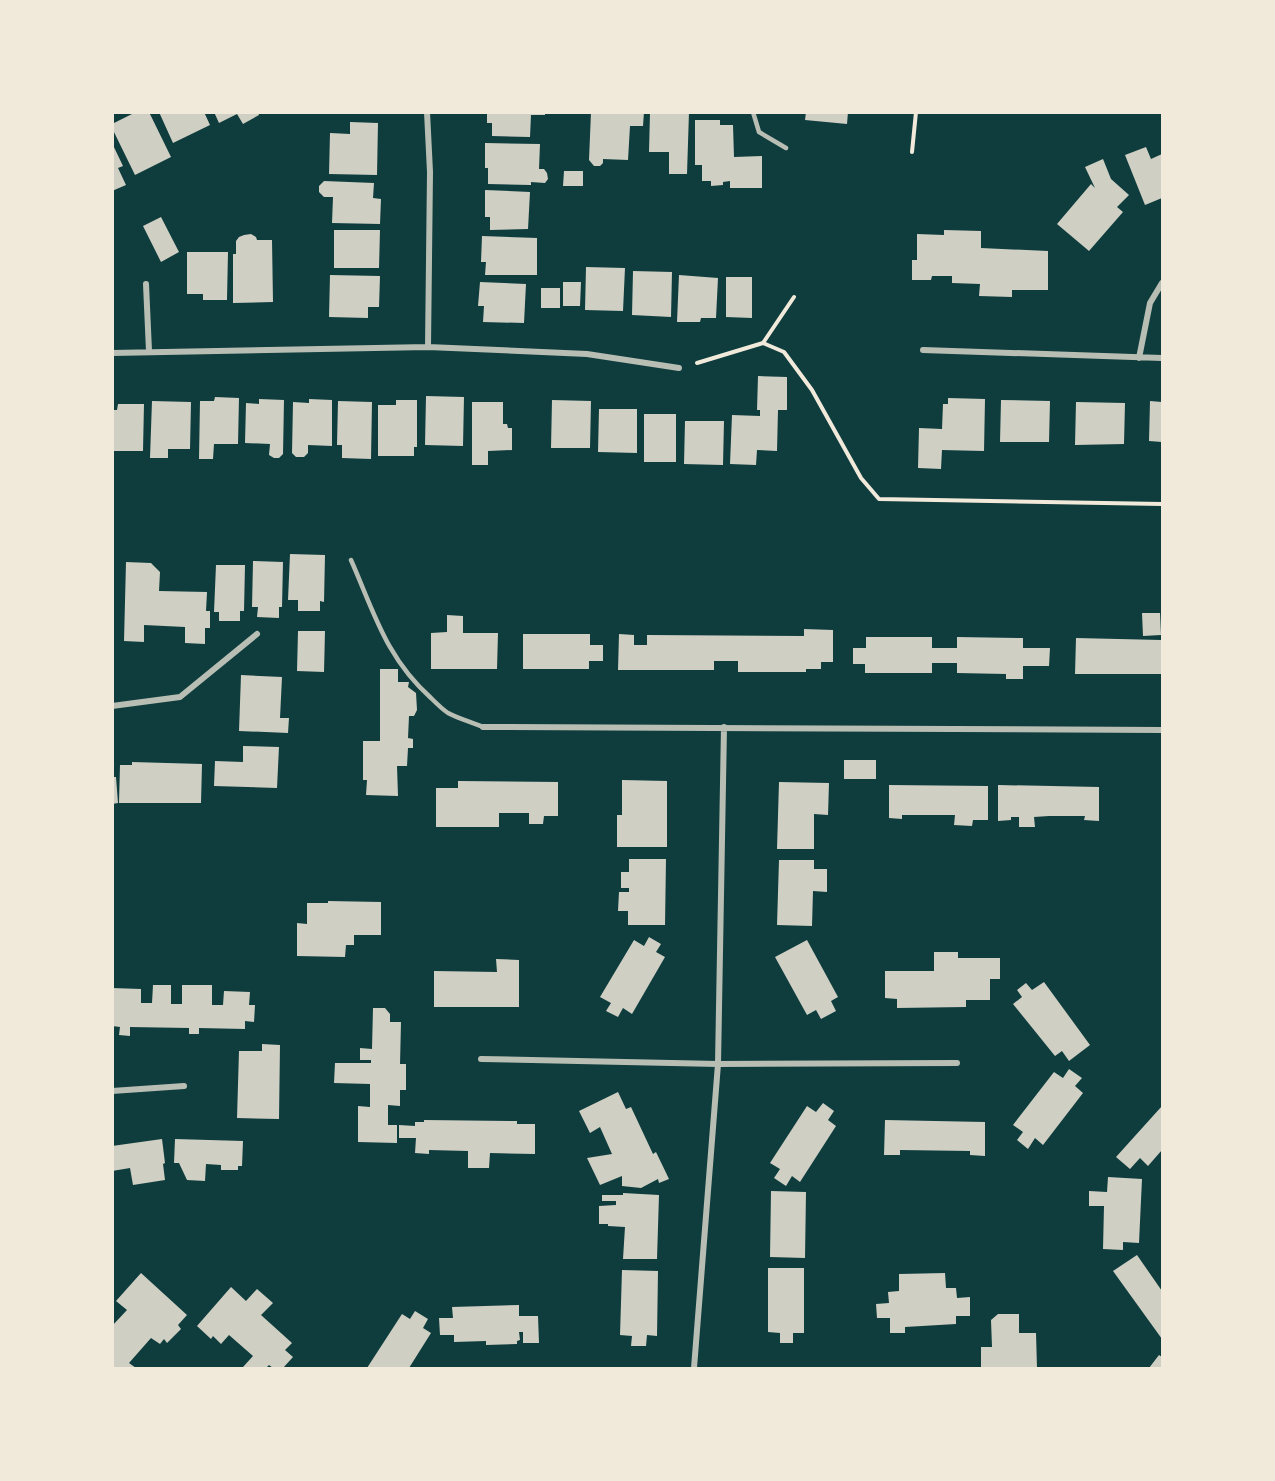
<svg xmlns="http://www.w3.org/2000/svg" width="1275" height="1481" viewBox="0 0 1275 1481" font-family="'IBM Plex Sans',sans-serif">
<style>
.building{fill:#cfcfc3}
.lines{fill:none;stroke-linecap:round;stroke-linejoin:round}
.path{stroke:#f1e9da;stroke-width:4}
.service{stroke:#b8beb3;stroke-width:4.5}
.minor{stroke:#b8beb3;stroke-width:6}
</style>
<rect width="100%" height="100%" fill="#0f3d3e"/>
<!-- building -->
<path class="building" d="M136,112H149L171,157L135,175L112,128V124Z
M159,112H204L210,125L173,143Z
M214,112H258L259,115L243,124L237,114L219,123Z
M487,112H545V115H531L530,137L492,136V123H487Z
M591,112H644L643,126H630L628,160L603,159V163L600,166H594L589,160Z
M662,112H689L687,174H669V152H649L650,113Z
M806,112H848L847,124L805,120Z
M695,120H720V125H733L734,157L762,156V188H730V181L723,182V185L711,186V181H702V165H695Z
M350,122L378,123L377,175L329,174L330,133L350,134Z
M112,143L123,166L118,168L126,185L112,191Z
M485,143L540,144L539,169H544L547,173L548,179L545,183L531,182V185L488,184V168H485Z
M1146,147L1151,159L1162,154V198L1145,205L1125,155Z
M1103,159L1111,179L1129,195L1117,207L1123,212L1089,251L1057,224L1091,184L1095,188L1085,167Z
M564,171H583V186H563Z
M324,181L374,183L373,198L381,199L380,224L332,223L333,197H324L319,192V186Z
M485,190L530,192L528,229L490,230V217H485Z
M161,217L179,252L161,262L143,226Z
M334,230H380L379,268H334Z
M944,230L981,231V248L1048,251V290H1012V297L979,296L980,284L952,283V276H932L931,280H912V260H917V234L944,235Z
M251,234L256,237L257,240H272L273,302L233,303V254H236V241L239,237L244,235Z
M482,236L537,238V275H485L486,262H481Z
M187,252H228L227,300H203V294H187Z
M586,267L625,268L623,311L585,310Z
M633,271L672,272L671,317L632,315Z
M330,275L380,276L379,307H368V318L329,317Z
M679,275L718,278L716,318H701L700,322H677Z
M726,277H752V318L726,317Z
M480,282L526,284L524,323L483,322L484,306H478Z
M563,282H581L580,306H563Z
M541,288H560V308H541Z
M758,376L787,377V410H778L777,451L757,450L756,465L730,464L732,415L760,416V410H757Z
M426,396L464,397L463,446L425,445Z
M215,397L239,398L238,444H214L213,459H199L200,401H214Z
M948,398L985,399L984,451L942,450L941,469L918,468L919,428L942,429L943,404H948Z
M259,399L284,400L283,454L279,458H274L269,455L270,444L245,443L246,403L259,404Z
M309,399L332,400V446L308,445V453L304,457H296L292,453L293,402L309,403Z
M396,400H417V447H414V456H378V405H396Z
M552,400L591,401L590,448H551Z
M1001,400L1050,401L1049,442H1000Z
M152,401L191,402L190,449H168V458H150Z
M338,401L372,402L371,459L342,458V445H337Z
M1150,401L1162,402V442L1149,441Z
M472,402H503V424H507L508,428H512V450L488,451V465H472Z
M1076,402L1125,403L1124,444L1075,445Z
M118,404H144L143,451H112V410H117Z
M599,409H637V453L598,452Z
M644,414H676V462H644Z
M685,421H724L723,465L684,464Z
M290,554L325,555L324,602L320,601V611H298V600H288Z
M253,561L283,562L282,607H279V618L257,617L258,607H252Z
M126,562L151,563L160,572L159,591L207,592L206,611H210V628H205V644L185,643V627L144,625V642L124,641Z
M216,565H245L244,611H240V621H219V612H214Z
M1142,613H1160L1161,635L1143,636Z
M447,615L463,616V633H498L497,669H431V633L447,632Z
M804,629L833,630V662H821V669H806V672H738V661H714V670H618L619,634L634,635V645H647V635L804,636Z
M298,631H325L324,672L297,671Z
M523,634H590V645H603V661H589V669H523Z
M866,637H932V648H957V637L1023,638V648H1050L1049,666H1023V679H1006V674L957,673V663H932V673H865V664H853V648H866Z
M1076,638L1161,640V674H1075Z
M380,669H398V682H409L408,687L416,693L417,710L414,716H409L408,738L413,739V748H408L407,766H397L398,796L366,795L367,780H363V741H380Z
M241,675L282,677L280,718H289L288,733L239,731Z
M243,746L279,747L277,788L214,786L215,761L243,762Z
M844,760H876V779H844Z
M132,762L202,764L201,803H119L120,765H132Z
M112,777H116L118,803L112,804Z
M622,780L667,781V847H617V815H622Z
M458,781L558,782V816H544L543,824H529V813H499V827H436V788H458Z
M779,782L829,783L828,815L814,814V849H777Z
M889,785L988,786V820H973L972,826L954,825L955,815H902V819L889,818Z
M998,785L1099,787V821L1084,820L1085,816H1049L1034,817L1035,827H1019V817H1011V820L998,821Z
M629,859H666L665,925H628V911H618L619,892H629V888H621V872H629Z
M779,860H814V869H827V892L813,891L812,926L777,925Z
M328,901L381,902V935H354V945H346L345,957L297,956V923L307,924V903H328Z
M649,937L661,944L656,952L665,957L632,1014L623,1008L618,1017L606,1011L611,1003L600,997L634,940L644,946Z
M807,940L838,997L831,1001L836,1011L821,1019L816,1010L807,1015L775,957Z
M934,952H958V958H1000V979H990V1000H966V1007L897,1008V999L885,998V971H934Z
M496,959L519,960V1007H434V971L497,972Z
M1044,982L1090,1045L1069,1061L1062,1051L1055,1056L1013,1004L1022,997L1017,990L1026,983L1032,990Z
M153,985H171V1004H182V985H212V1005H223L224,991L250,992L249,1005H255L254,1022L245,1021V1029L199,1028V1034H189V1028L130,1027V1036L119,1035L120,1027L112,1026V988L141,989V1003H152Z
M373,1008H385L390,1014V1022H401L400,1064H406V1090H400V1106L388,1105V1125H397V1143L358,1142V1106L370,1107V1084L334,1083L335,1063H371V1060H360V1048L372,1049Z
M262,1044L280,1045L279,1119L237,1118L239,1051H262Z
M1069,1069L1082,1078L1075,1086L1083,1093L1043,1145L1035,1138L1028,1149L1017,1140L1023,1132L1013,1125L1054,1072L1063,1078Z
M618,1092L626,1109L631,1107L653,1154L656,1152L669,1179L659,1183L658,1179L641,1188L622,1186V1176L600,1185L587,1158L612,1154L600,1127L590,1133L579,1111Z
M823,1103L834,1111L828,1120L836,1126L800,1182L792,1176L786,1186L774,1178L780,1169L770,1163L807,1106L816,1112Z
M1162,1106V1150L1148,1166L1140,1158L1130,1169L1116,1157Z
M424,1120L517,1121V1124H535V1154L490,1153L489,1168H468V1151L429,1150V1154L415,1153L416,1138H399V1125L415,1126V1122H424Z
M885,1120L985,1122V1156L970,1155V1151L900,1150V1155H884Z
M162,1139L165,1163L163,1164L165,1180L133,1185L130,1168L112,1171V1146Z
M175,1139L243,1141L242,1166H238V1170H221V1165L206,1164L205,1181L187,1180L179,1163H174Z
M1108,1177L1142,1179L1139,1243L1123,1242V1250L1103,1249L1104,1206H1089V1191L1107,1192Z
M771,1191L806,1192L805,1258L770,1257Z
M623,1193L659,1195L657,1259H623L625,1227L608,1226V1224H599V1206L616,1205V1201H602V1195H623Z
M1137,1255L1162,1291V1339L1113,1271Z
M768,1268H804V1333H793V1343H780V1333L768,1332Z
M622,1270L658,1271L657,1336L647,1335L646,1346H631L632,1336L620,1335Z
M141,1273L187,1315L178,1325L181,1329L167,1343L164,1339L160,1344L151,1338L129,1363L136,1368H112V1326L127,1310L116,1301Z
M945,1273L946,1288H956L957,1298L970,1297V1316H956V1324L905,1327V1333H890V1318H877L876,1304L889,1303L888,1292L899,1291V1274Z
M231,1287L246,1301L257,1289L273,1303L261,1315L292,1343L285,1350L293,1357L283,1368H273L269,1365L266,1368H244L243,1367L253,1356L229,1335L221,1344L213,1336L211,1339L197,1326Z
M519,1305V1316H538L539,1343H523V1332H519L520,1340L517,1341V1344L486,1345V1341L454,1342V1335H440L439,1318H453L452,1307Z
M415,1311L428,1319L423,1328L431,1333L409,1368H367L402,1314L410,1319Z
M998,1314H1019V1333H1036L1037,1368H981V1347H992L991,1320Z
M1159,1355L1162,1357V1368H1149Z"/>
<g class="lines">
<!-- path -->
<path class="path" d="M912,152L916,112
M763,343L794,297
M697,363L763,343L784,352L812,390L861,478L879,499L1162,504"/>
<!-- service -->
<path class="service" d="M753,112L759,132L786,148
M351,560C374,612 386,658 431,698C436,703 442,709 448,713C459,719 472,722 483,727"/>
<!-- minor -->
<path class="minor" d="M427,112L430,172L428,347
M146,284L149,351
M923,350L1162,358
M112,353L428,347L587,354L679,368
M1139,358L1150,303L1162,283
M112,706L180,697L257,634
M483,727L1162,730
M481,1059L718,1064L957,1063
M112,1091L184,1086
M694,1368L718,1064L724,727"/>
</g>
<!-- border -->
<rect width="1275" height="1481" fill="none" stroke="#f1e9da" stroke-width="228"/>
</svg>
